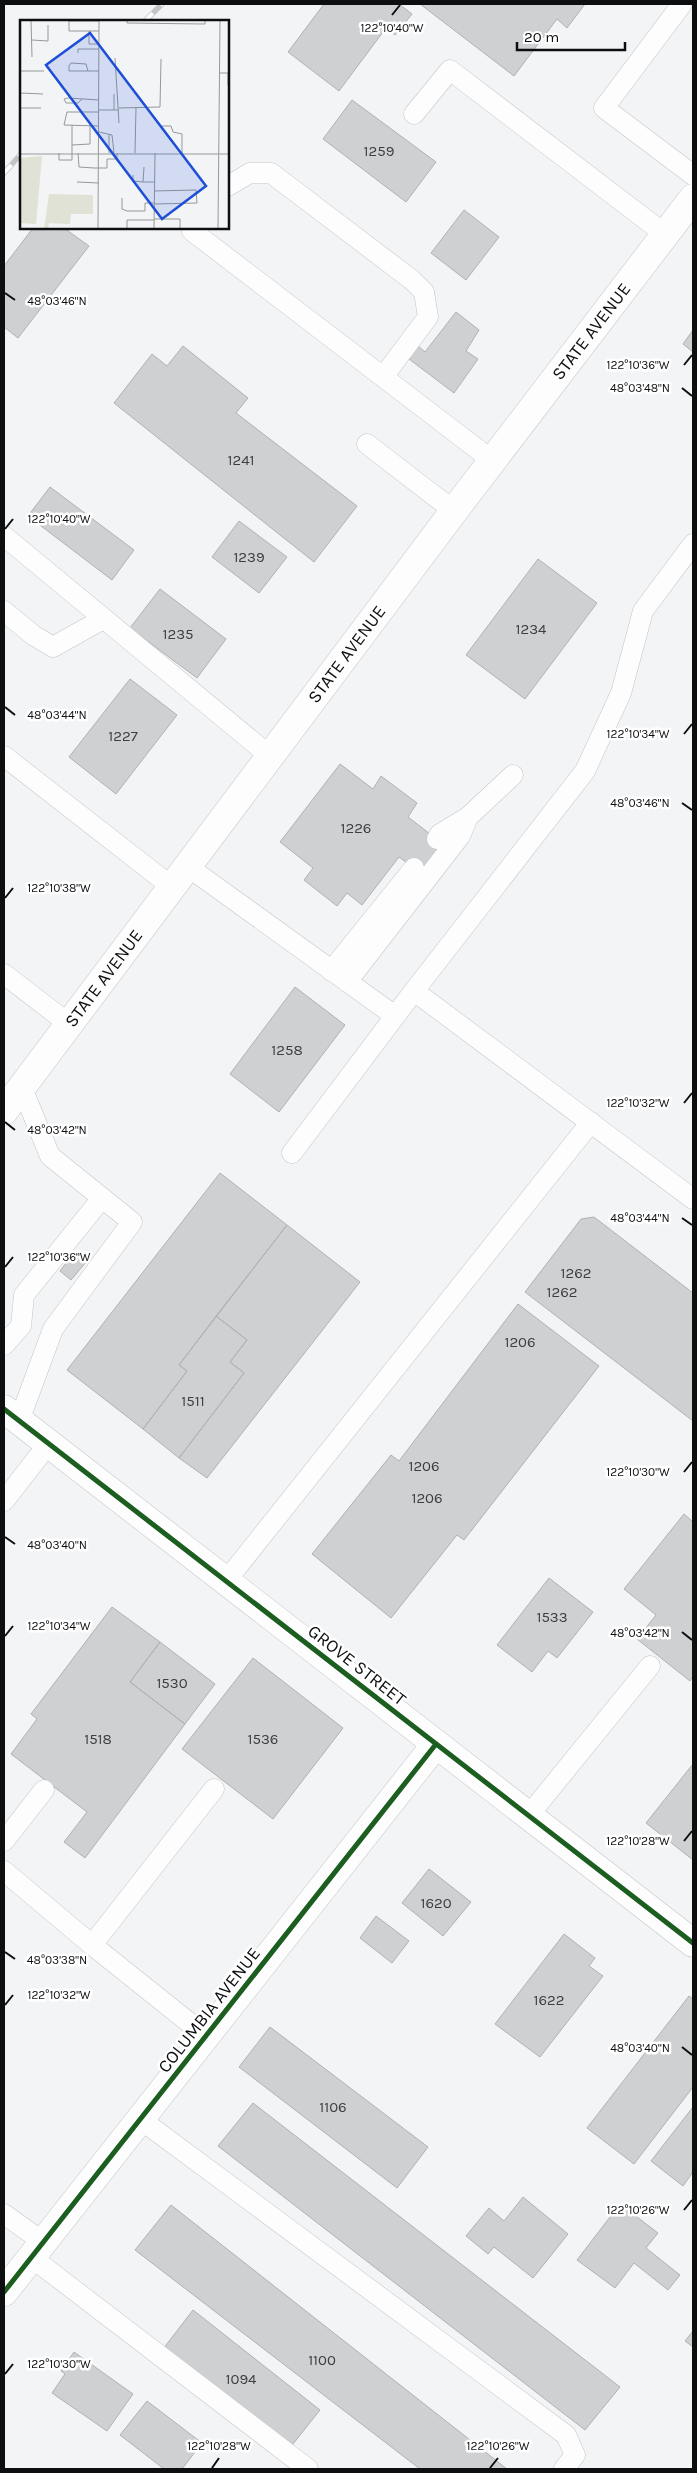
<svg xmlns="http://www.w3.org/2000/svg" width="697" height="2473" viewBox="0 0 697 2473" font-family="Karla,sans-serif">
<style>
.building{fill:#cfd0d2;stroke:#afb1b2}
.lines{fill:none;stroke-linecap:round;stroke-linejoin:round}
.service-casing{stroke:#c4c5c7;stroke-width:21}
.minor-casing{stroke:#c4c5c7;stroke-width:29}
.tertiary-casing{stroke:#c4c5c7;stroke-width:29}
.primary-casing{stroke:#c4c5c7;stroke-width:29}
.service{stroke:#fdfdfe;stroke-width:20}
.minor{stroke:#fdfdfe;stroke-width:28}
.tertiary{stroke:#fdfdfe;stroke-width:28}
.primary{stroke:#fdfdfe;stroke-width:28}
.rail-casing{stroke:#c3c4c4;stroke-width:5.5}
.rail{stroke:#fff;stroke-width:4;stroke-dasharray:11;stroke-linecap:butt}
.cycleway-casing{stroke:#fff;stroke-width:8}
.cycleway{stroke:#1b5e20;stroke-width:5}
.ticks{fill:none;stroke:#0d0e10;stroke-width:2}
.labels{text-anchor:middle;dominant-baseline:central;stroke-width:5;stroke-linejoin:round;paint-order:stroke}
.number-label{font-size:15px;fill:#3e3e40}
.street-label{font-size:18px;fill:#0d0e10;stroke:#fff}
.inset-road{fill:none;stroke:#96989a;stroke-width:1}
.view{fill:#1d4ed8;fill-opacity:0.15;stroke:#1d4ed8;stroke-width:2.5}
.inset-edge{fill:none;stroke:#0d0e10;stroke-width:2.5}
.ticks-label{font-size:12px;text-anchor:middle;fill:#0d0e10;stroke:#fff;stroke-width:5;stroke-linejoin:round;paint-order:stroke}
</style>
<rect width="100%" height="100%" fill="#f2f4f6"/>
<!-- building -->
<path class="building" d="M324,4H399L412,14L395,35L386,28L339,91L288,52Z
M420,4H585L567,28L557,19L514,76Z
M352,100L436,162L406,202L323,139Z
M464,210L499,237L466,280L431,253Z
M33,228H64L89,246L18,338L4,327V266Z
M456,312L479,330L466,351L478,359L454,393L409,359L418,346L425,352Z
M693,330V352L683,344Z
M183,346L248,398L236,413L357,506L314,562L114,403L152,354L167,366Z
M50,487L134,550L112,580L28,516Z
M239,521L287,557L259,593L212,557Z
M538,559L597,603L525,699L466,655Z
M160,589L226,639L197,678L130,628Z
M130,679L177,715L116,794L69,757Z
M340,764L373,789L381,776L417,803L408,817L443,844L421,873L399,857L362,905L347,893L337,906L304,880L313,868L280,842Z
M295,987L345,1025L279,1112L230,1074Z
M220,1173L287,1225L179,1365L187,1371L143,1429L67,1370Z
M594,1217L693,1293V1421L525,1292L581,1219Z
M287,1225L360,1282L207,1478L179,1458L244,1373L230,1362L247,1340L216,1316Z
M75,1251L87,1261L71,1280L60,1271Z
M518,1304L599,1366L464,1540L457,1535L391,1618L312,1554L391,1455L399,1461Z
M216,1316L247,1340L230,1362L244,1373L179,1458L143,1429L187,1371L179,1365Z
M684,1514L693,1522V1676L690,1681L637,1639L656,1615L624,1589Z
M549,1578L593,1612L557,1658L548,1651L532,1672L497,1645Z
M112,1607L160,1642L130,1682L185,1724L85,1858L64,1842L87,1812L11,1754L37,1719L31,1714Z
M160,1642L215,1684L185,1724L130,1682Z
M253,1658L343,1728L273,1819L182,1749Z
M693,1764V1860L646,1823Z
M429,1869L471,1902L443,1936L402,1903Z
M376,1916L409,1941L392,1963L360,1938Z
M564,1934L595,1958L589,1966L603,1976L540,2057L495,2024Z
M689,1996L693,1999V2087L634,2164L587,2128Z
M270,2027L428,2147L397,2188L239,2067Z
M253,2103L620,2387L585,2430L218,2146Z
M693,2107V2172L683,2186L651,2161Z
M523,2197L568,2234L533,2278L494,2247L488,2254L466,2236L489,2208L504,2221Z
M620,2204L658,2233L646,2248L680,2275L668,2290L634,2263L615,2288L577,2260Z
M171,2205L507,2469H420L135,2250Z
M193,2310L320,2410L289,2449L163,2349Z
M693,2331V2347L685,2341Z
M74,2352L133,2394L107,2431L52,2393L65,2374L61,2371Z
M147,2401L202,2443L182,2469H164L120,2435Z"/>
<g class="lines">
<!-- service casing -->
<g class="service-casing">
<path id="service" d="M682,4L604,108L693,175
M414,114L450,70L666,235
M228,186L250,173H271L412,280L424,292L428,317L383,377
M194,228L192,231L493,461
M367,444L454,511
M4,536L270,756
M4,611L33,635L53,647L103,619
M4,756L172,887
M437,839L440,834L468,817L513,775
M187,866L395,1016
M331,971L414,868
M4,974L69,1024
M347,982L460,836L468,817
M414,991L693,1199
M292,1153L414,991L585,771L621,693L643,611L693,544
M4,1345L21,1326L24,1295L102,1198
M19,1421L53,1329L132,1222L50,1156L22,1088
M4,1501L49,1443
M226,1581L591,1122
M529,1815L650,1666
M4,1841L44,1790
M4,1871L92,1945
M206,2036L92,1945L214,1789
M140,2119L566,2435L575,2455L564,2469
M4,2214L43,2242
M31,2257L308,2469"/>
</g>
<!-- minor casing -->
<g class="minor-casing">
<path id="minor" d="M4,2292L436,1744"/>
</g>
<!-- tertiary casing -->
<g class="tertiary-casing">
<path id="tertiary" d="M4,1409L693,1943"/>
</g>
<!-- primary casing -->
<g class="primary-casing">
<g id="primary">
<path id="s1" d="M4,1111L454,511L693,198"/>
</g>
</g>
<!-- service -->
<use href="#service" class="service"/>
<!-- minor -->
<use href="#minor" class="minor"/>
<!-- tertiary -->
<use href="#tertiary" class="tertiary"/>
<!-- primary -->
<use href="#primary" class="primary"/>
<!-- rail casing -->
<g class="rail-casing">
<path id="rail" d="M145,21L162,4
M4,173L21,154"/>
</g>
<!-- rail -->
<use href="#rail" class="rail"/>
<!-- cycleway casing -->
<g class="cycleway-casing">
<path id="cycleway" d="M4,1409L693,1943
M4,2292L436,1744"/>
</g>
<!-- cycleway -->
<use href="#cycleway" class="cycleway"/>
</g>
<!-- ticks -->
<path class="ticks" d="M392,15L400,5M5,293L15,300M684,365L692,355M682,388L692,396M5,529L13,519M5,707L15,715M684,734L692,724M682,803L692,810M5,898L13,888M684,1103L692,1093M5,1122L15,1130M682,1218L692,1225M5,1267L13,1257M684,1472L692,1462M5,1537L15,1544M682,1632L692,1640M5,1636L13,1626M684,1841L692,1831M5,1952L15,1959M5,2005L13,1995M682,2047L692,2055M684,2210L692,2200M5,2374L13,2364M212,2468L219,2458M490,2468L498,2458"/>
<g class="labels">
<!-- number labels -->
<g class="number-label">
<text x="379" y="151">1259</text>
<text x="241" y="460">1241</text>
<text x="249" y="557">1239</text>
<text x="531" y="629">1234</text>
<text x="178" y="634">1235</text>
<text x="123" y="736">1227</text>
<text x="356" y="828">1226</text>
<text x="287" y="1050">1258</text>
<text x="576" y="1273">1262</text>
<text x="562" y="1292">1262</text>
<text x="520" y="1342">1206</text>
<text x="193" y="1401">1511</text>
<text x="424" y="1466">1206</text>
<text x="427" y="1498">1206</text>
<text x="552" y="1617">1533</text>
<text x="172" y="1683">1530</text>
<text x="98" y="1739">1518</text>
<text x="263" y="1739">1536</text>
<text x="436" y="1903">1620</text>
<text x="549" y="2000">1622</text>
<text x="333" y="2107">1106</text>
<text x="322" y="2360">1100</text>
<text x="241" y="2379">1094</text>
</g>
<!-- street labels -->
<g class="street-label">
<text stroke="none"><textPath href="#s1" startOffset="976">STATE AVENUE</textPath></text>
<text stroke="none"><textPath href="#s1" startOffset="571">STATE AVENUE</textPath></text>
<text stroke="none"><textPath href="#s1" startOffset="166">STATE AVENUE</textPath></text>
<text transform="translate(357 1665) rotate(38)">GROVE STREET</text>
<text transform="translate(209 2010) rotate(-52)">COLUMBIA AVENUE</text>
</g>
</g>
<!-- overview -->
<g transform="translate(20 20)">
<rect width="209" height="209" fill="#f2f4f6"/>
<path d="M22,136L16,204L0,203V138ZM29,174L73,175V194H51L50,204L29,203L28,209H24Z" fill="#dfe2d4"/>
<path class="inset-road" d="M11,0L12,37M107,0V3L185,4V0M79,1H49V11H79M69,11V24H79M12,20L28,21V5M58,33V29H79M95,38L99,103M0,51H24M68,51L66,44L51,43L49,46V51H79M200,53H208V65M0,73L23,74M94,74V90M62,79L58,83H46L44,79L48,78L79,80M0,88H21M99,88L140,87L141,39M79,90H99M79,92H47L44,105L79,106M142,106H151L153,112L162,114V134M79,112L92,115L94,133M89,115V133M52,125L70,124V106M39,133V140H52V105M58,133L59,147L74,148H87V139H97V133M115,133L116,87M0,134H209M124,147L123,162H135M113,155V161L123,162M57,162L79,163M102,178V189L107,191H125V183H134M134,184L177,183L176,170L134,171M134,199H160V209M78,209L79,0M107,209V200H134M134,209L135,133M198,209L200,0"/>
<path class="view" d="M70,13L186,166L142,199L26,45Z"/>
<rect width="209" height="209" class="inset-edge"/>
</g>
<g class="ticks-label">
<text x="392" y="32">122°10'40"W</text>
<text x="57" y="305">48°03'46"N</text>
<text x="638" y="369">122°10'36"W</text>
<text x="640" y="392">48°03'48"N</text>
<text x="59" y="523">122°10'40"W</text>
<text x="57" y="719">48°03'44"N</text>
<text x="638" y="738">122°10'34"W</text>
<text x="640" y="807">48°03'46"N</text>
<text x="59" y="892">122°10'38"W</text>
<text x="638" y="1107">122°10'32"W</text>
<text x="57" y="1134">48°03'42"N</text>
<text x="640" y="1222">48°03'44"N</text>
<text x="59" y="1261">122°10'36"W</text>
<text x="638" y="1476">122°10'30"W</text>
<text x="57" y="1549">48°03'40"N</text>
<text x="59" y="1630">122°10'34"W</text>
<text x="640" y="1637">48°03'42"N</text>
<text x="638" y="1845">122°10'28"W</text>
<text x="57" y="1964">48°03'38"N</text>
<text x="59" y="1999">122°10'32"W</text>
<text x="640" y="2052">48°03'40"N</text>
<text x="638" y="2214">122°10'26"W</text>
<text x="59" y="2368">122°10'30"W</text>
<text x="219" y="2450">122°10'28"W</text>
<text x="498" y="2450">122°10'26"W</text>
</g>
<!-- border -->
<rect width="697" height="2473" fill="none" stroke="#0d0e10" stroke-width="10"/>
<!-- scale -->
<path d="M517 42v8h108v-8" fill="none" stroke="#0d0e10" stroke-width="2.5"/>
<text x="524" y="42" font-size="15" fill="#0d0e10" stroke="#ffffff" stroke-width="4" paint-order="stroke">20 m</text>
</svg>
